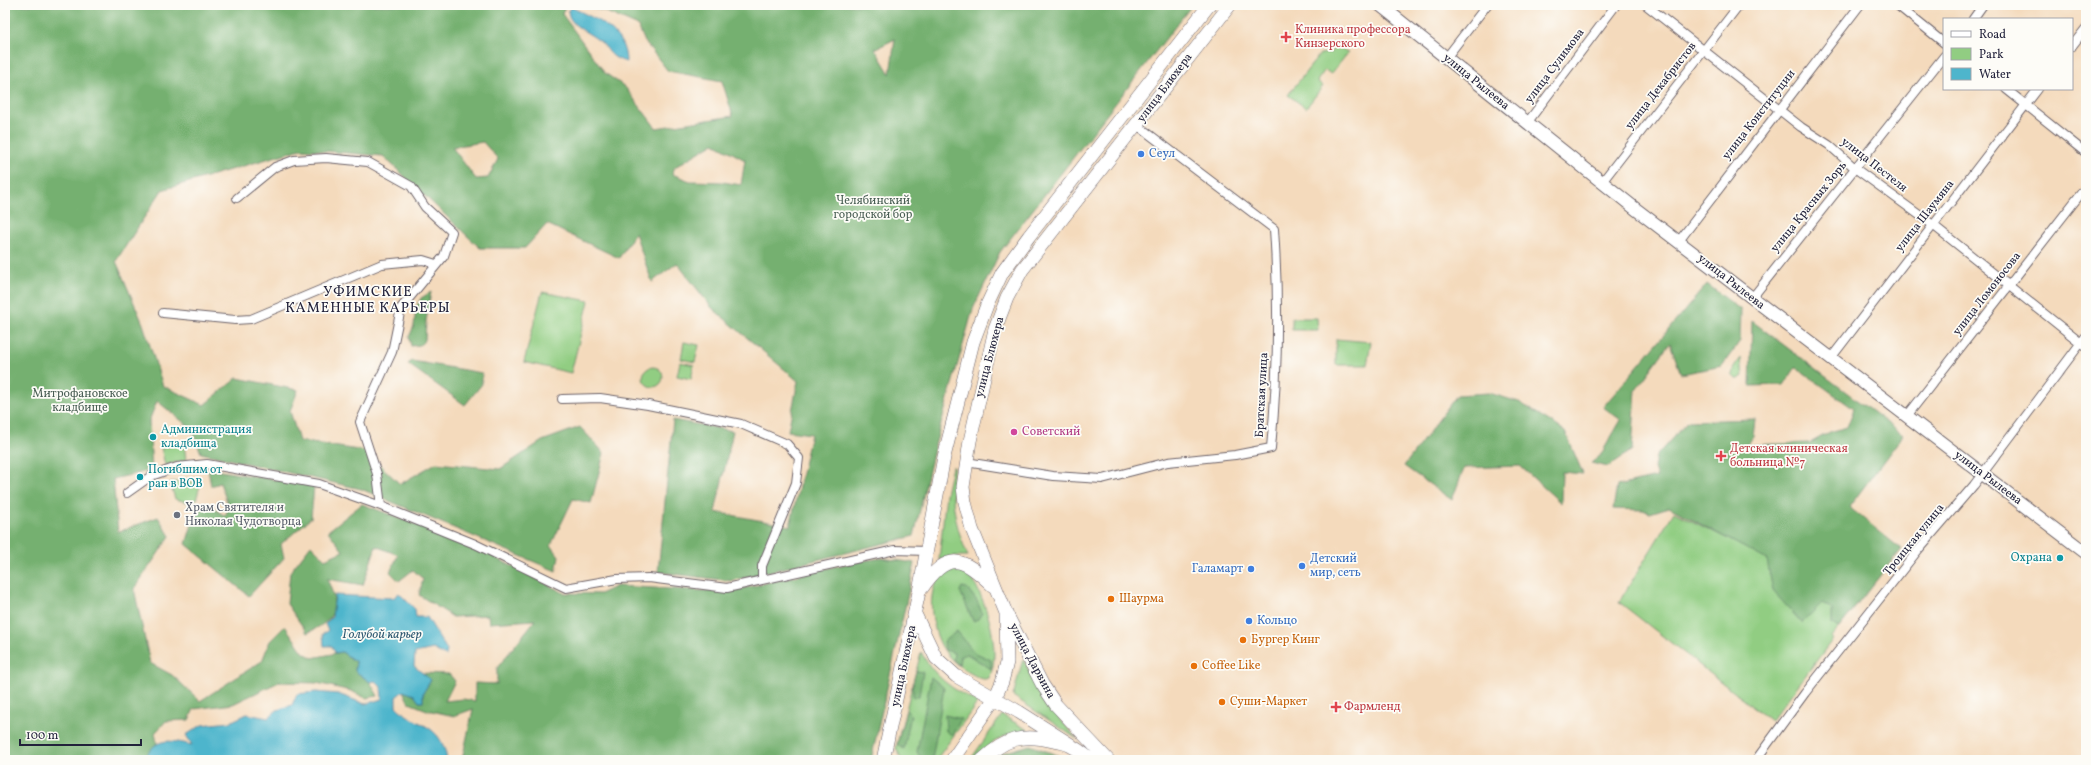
<svg xmlns="http://www.w3.org/2000/svg" width="2091" height="765" viewBox="0 0 2091 765" font-family="Vollkorn,serif">
<style>
.green{fill:#91cd82;stroke:#5a785e}
.forest{fill:#74b070;stroke:#4b6956;fill-rule:evenodd}
.water{fill:#4eb5cc;stroke:#386c84}
.lines{fill:none;stroke-linecap:round;stroke-linejoin:round}
.street-casing{stroke:#6c6268;stroke-width:10}
.secondary-casing{stroke:#6c6268;stroke-width:14}
.primary-casing{stroke:#6c6268;stroke-width:14}
.street{stroke:#fff;stroke-width:8}
.secondary{stroke:#fff;stroke-width:12}
.primary{stroke:#fff;stroke-width:13}
.health-dot{fill:#e0444e;stroke:#fdfcf7;stroke-width:1.5}
.shop-dot{fill:#3f7fe0;stroke:#fdfcf7;stroke-width:1.5}
.hotel-dot{fill:#d1479c;stroke:#fdfcf7;stroke-width:1.5}
.culture-dot{fill:#0f9aa8;stroke:#fdfcf7;stroke-width:1.5}
.worship-dot{fill:#6b7280;stroke:#fdfcf7;stroke-width:1.5}
.food-dot{fill:#e8710a;stroke:#fdfcf7;stroke-width:1.5}
.labels{text-anchor:middle;dominant-baseline:central;stroke-width:3.5;stroke-linejoin:round;paint-order:stroke}
.health-label{font-size:12px;fill:#be3a42;stroke:#fdfcf7;text-anchor:start}
.street-label{font-size:12px;fill:#22223b;stroke:#fdfcf7}
.shop-label{font-size:12px;fill:#366cbe;stroke:#fdfcf7;text-anchor:start}
.park-label{font-size:12px;fill:#495e54;stroke:#fdfcf7}
.culture-label{font-size:12px;fill:#0d838f;stroke:#fdfcf7;text-anchor:start}
.hotel-label{font-size:12px;fill:#b23c85;stroke:#fdfcf7;text-anchor:start}
.worship-label{font-size:12px;fill:#5b616d;stroke:#fdfcf7;text-anchor:start}
.food-label{font-size:12px;fill:#c56008;stroke:#fdfcf7;text-anchor:start}
.water-label{font-size:13px;font-style:italic;fill:#345d75;stroke:#fdfcf7}
.quarter-label{font-size:14px;letter-spacing:1px;fill:#22223b;stroke:#fdfcf7}
</style>
<rect width="100%" height="100%" fill="#fdfcf7"/>
<filter id="ink" filterUnits="userSpaceOnUse"><feTurbulence type="fractalNoise" baseFrequency=".025" numOctaves="2"/><feDisplacementMap in="SourceGraphic" scale="8" xChannelSelector="R" yChannelSelector="G"/><feConvolveMatrix kernelMatrix="1 2 1 2 8 2 1 2 1" color-interpolation-filters="sRGB"/></filter>
<filter id="wash" filterUnits="userSpaceOnUse"><feTurbulence type="fractalNoise" baseFrequency=".012" numOctaves="4" result="noise"/><feDisplacementMap in="SourceGraphic" scale="16" xChannelSelector="R" yChannelSelector="G"/><feGaussianBlur stdDeviation="0.9" result="paint"/><feColorMatrix in="noise" values="0 0 0 0 0 0 0 0 0 0 0 0 0 0 0 0 0 1.4 0 .05"/><feComposite in="paint" operator="in"/></filter>
<g filter="url(#wash)">
<rect width="100%" height="100%" fill="#f4dabc"/>
<!-- green -->
<path class="green" d="M1337,44L1348,53L1331,74L1325,70L1317,81L1323,86L1306,108L1288,95L1320,54L1330,53Z
M542,292L589,301L571,373L524,362Z
M1292,318H1317L1318,330H1292Z
M1336,339L1371,342L1367,365H1336Z
M684,342L699,345L695,362L681,359Z
M1741,358L1743,376L1739,379H1736L1732,375L1734,367Z
M680,362L694,365L691,379L677,376Z
M643 377a10 10 0 1 1 20 0a10 10 0 1 1-20 0Z
M184,443L186,460L165,465L161,448Z
M952,467H954C950,499 955,526 968,556H954L939,560L946,494Z
M170,482H201L196,500L191,503L175,499Z
M1674,512L1858,604L1831,637L1833,639L1771,721L1619,602Z
M949,570H961L969,574C985,596 1003,652 989,678C983,681 978,677 972,674C961,668 951,661 944,650C931,631 922,581 949,570Z
M921,652C933,676 954,691 978,702L936,760H902L896,748Z
M1023,659L1042,697L1077,739L1013,696Z
M1002,715L1028,730C1006,732 989,743 974,760H970Z"/>
<!-- forest -->
<path class="forest" d="M5,5H566L562,14L605,73L625,87L656,128L733,116L722,81L668,71L645,42L638,26L604,11L581,5H1192L1000,252L973,309L934,449L914,536L731,581L658,572L673,420L733,431L715,512L790,526L811,434L788,431L798,381L712,308L677,263L652,282L635,233L619,258L547,224L525,248H480L383,156L301,149L162,190L116,261L143,324L163,386L204,405L237,378L298,390L290,411L299,441L365,451L400,484L436,463L500,469L542,441L580,427L604,453L591,503L573,499L551,545L559,556L556,571L361,489L201,453L192,429L157,401L149,421L152,470L113,479L118,532L158,517L170,536L134,589L150,663L172,675L200,701L262,661L270,641L285,626L303,652L312,658L342,652L356,662L355,671L370,682L378,696L366,698L351,691L317,683L279,682L233,704L194,709L189,720L166,721L155,733L157,743L148,753L145,760H5ZM895,39L890,74L875,49ZM483,142L498,159L488,178L476,179L452,147ZM714,143L745,160L741,185L723,182L690,181L672,174L675,167Z
M1707,284L1741,310L1740,341L1722,366L1681,374L1670,343L1636,390L1632,450L1608,467L1591,463L1600,456L1621,420L1603,407Z
M431,292L426,321L425,340L420,345L411,346L409,337L414,326L416,308L421,298Z
M1752,321L1903,435L1849,507L1901,549L1839,628L1832,624V609L1822,603L1802,623L1773,591L1767,560L1669,507L1650,513L1643,510L1613,509L1617,486L1657,477L1654,468L1656,456L1688,421L1755,419L1753,436L1746,445L1810,443L1830,432L1847,427L1854,409L1796,367L1784,385L1750,386Z
M412,361L482,373V384L465,405L408,364Z
M1489,393L1519,402L1565,431L1583,474L1562,472L1561,503L1520,466L1464,468L1452,500L1404,466L1457,395Z
M208,469L314,486L311,518L281,544L284,558L249,596L186,544L194,518L206,503L225,516L229,507L220,483L211,486Z
M362,504L473,546L564,593L600,594L617,586L728,592L854,562L882,558L915,563L871,760H462L473,709L454,716L427,710L409,703L403,691L414,695L419,702H423V693L431,680L420,673L449,674L455,681L445,701L463,699L475,701V683L497,684V668L535,620L489,623L488,615L453,617L419,595L423,579L413,570L399,581L390,572L398,555L376,546L363,585L327,579C341,609 335,620 307,633L287,604L290,572L311,545L325,559L343,551L328,531Z
M962,587L967,588L977,601L982,613L978,619L973,621L960,591Z
M957,631L974,652L991,660V669L967,654L960,657L959,665L953,660L954,653L945,650L944,641Z
M916,671L923,672L919,696L913,697V682Z
M931,677L944,688L932,760H922L917,752Z
M906,710L911,715L904,749L897,744Z
M945,715L961,719L952,735L946,731Z
M1030,745L1070,760H992L996,755Z"/>
<!-- water -->
<path class="water" d="M571,7C595,19 626,30 626,62C606,56 611,49 598,40C587,31 569,26 568,11Z
M399,593L415,609L416,617H427L447,650L446,656L433,649L415,653L414,666L431,680L423,693V702H419L414,695L403,691L396,697V706C416,728 441,721 447,760H145C154,736 171,740 192,745L186,735L202,725L230,722L247,714L268,718L277,710L292,705L297,694L316,692L338,694L365,704L382,699L381,687L375,681L370,682L355,671L356,662L342,652L335,653L332,646H324L323,634L328,631L325,624L332,617L335,595L393,598Z"/>
</g>
<g filter="url(#ink)">
<g class="lines">
<!-- street casing -->
<g class="street-casing">
<path id="street" d="M1646,5L1801,127L1829,145L1856,169L1933,225L2086,347
M1897,5L1944,43
M1973,19L1983,5
M2072,46L2086,28
M1446,58L1487,5
M2006,89L2086,153
M1527,123L1616,5
M1602,182L1739,5
M237,198L275,167L294,160L326,158L368,162L411,186L425,207L452,232L444,256L401,308L392,352L360,422L377,474L381,506
M1679,241L1860,5
M1752,298L1944,56
M163,313L235,320L251,319L382,264L423,260L436,264
M1831,358L2038,89
M562,399L600,398L648,405L741,424L787,444L799,458L796,483L762,566V579
M1907,416L2086,187
M966,462L1053,476L1102,479L1168,462L1235,455L1271,448C1278,375 1279,302 1274,229L1137,125
M127,493L151,476L177,467L207,464L319,484L381,506L475,544L566,588L617,579L649,578L727,588L895,550L927,551
M1758,757L1805,693L1919,549L1974,485L2086,336"/>
</g>
<!-- secondary casing -->
<g class="secondary-casing">
<path id="secondary" d="M1380,5L1637,210L2086,553"/>
</g>
<!-- primary casing -->
<g class="primary-casing">
<path id="primary" d="M922,588C949,549 963,558 993,586
M915,614L936,658L956,676L1019,712L1071,745
M1008,617L1042,684L1056,705L1108,760
M883,760L919,592L944,457L973,342L987,305L1002,273L1029,236L1209,5
M952,760L995,698L1002,682L1007,662L1006,613L972,529L965,502L963,487L970,441L995,329L1007,298L1022,270L1230,5
M982,760C1005,739 1022,733 1053,741C1059,742 1066,743 1071,746C1078,749 1085,755 1091,760"/>
</g>
<!-- street -->
<use href="#street" class="street"/>
<!-- secondary -->
<use href="#secondary" class="secondary"/>
<!-- primary -->
<use href="#primary" class="primary"/>
</g>
</g>
<!-- markers -->
<g class="health-dot">
<path d="M1284 31h4v4h4v4h-4v4h-4v-4h-4v-4h4z"/>
<path d="M1719 450h4v4h4v4h-4v4h-4v-4h-4v-4h4z"/>
<path d="M1334 701h4v4h4v4h-4v4h-4v-4h-4v-4h4z"/>
</g>
<g class="shop-dot">
<circle cx="1141" cy="154" r="4"/>
<circle cx="1302" cy="566" r="4"/>
<circle cx="1251" cy="569" r="4"/>
<circle cx="1249" cy="621" r="4"/>
</g>
<circle class="hotel-dot" cx="1014" cy="432" r="4"/>
<g class="culture-dot">
<circle cx="153" cy="437" r="4"/>
<circle cx="140" cy="477" r="4"/>
<circle cx="2060" cy="558" r="4"/>
</g>
<circle class="worship-dot" cx="177" cy="515" r="4"/>
<g class="food-dot">
<circle cx="1111" cy="599" r="4"/>
<circle cx="1243" cy="640" r="4"/>
<circle cx="1194" cy="666" r="4"/>
<circle cx="1222" cy="702" r="4"/>
</g>
<g class="labels">
<!-- health labels -->
<g class="health-label">
<text x="1295" y="30">Клиника профессора<tspan x="1295" dy="14">Кинзерского</tspan></text>
<text x="1730" y="449">Детская клиническая<tspan x="1730" dy="14">больница №7</tspan></text>
<text x="1344" y="707">Фармленд</text>
</g>
<!-- street labels -->
<g class="street-label">
<text transform="translate(1555 66) rotate(-53)">улица Сулимова</text>
<text transform="translate(1476 82) rotate(39)">улица Рылеева</text>
<text transform="translate(1661 86) rotate(-52)">улица Декабристов</text>
<text transform="translate(1165 88) rotate(-53)">улица Блюхера</text>
<text transform="translate(1759 115) rotate(-52)">улица Конституции</text>
<text transform="translate(1874 165) rotate(38)">улица Пестеля</text>
<text transform="translate(1809 207) rotate(-51)">улица Красных Зорь</text>
<text transform="translate(1925 216) rotate(-52)">улица Шаумяна</text>
<text transform="translate(1731 282) rotate(38)">улица Рылеева</text>
<text transform="translate(1987 294) rotate(-52)">улица Ломоносова</text>
<text transform="translate(990 357) rotate(-75)">улица Блюхера</text>
<text transform="translate(1262 395) rotate(-87)">Братская улица</text>
<text transform="translate(1988 478) rotate(37)">улица Рылеева</text>
<text transform="translate(1914 540) rotate(-51)">Троицкая улица</text>
<text transform="translate(1032 661) rotate(62)">улица Дарвина</text>
<text transform="translate(904 666) rotate(-78)">улица Блюхера</text>
</g>
<!-- shop labels -->
<g class="shop-label">
<text x="1149" y="154">Сеул</text>
<text x="1310" y="559">Детский<tspan x="1310" dy="14">мир, сеть</tspan></text>
<text x="1243" y="569" text-anchor="end">Галамарт</text>
<text x="1257" y="621">Кольцо</text>
</g>
<!-- park labels -->
<g class="park-label">
<text x="873" y="201">Челябинский<tspan x="873" dy="14">городской бор</tspan></text>
<text x="80" y="394">Митрофановское<tspan x="80" dy="14">кладбище</tspan></text>
</g>
<!-- culture labels -->
<g class="culture-label">
<text x="161" y="430">Администрация<tspan x="161" dy="14">кладбища</tspan></text>
<text x="148" y="470">Погибшим от<tspan x="148" dy="14">ран в ВОВ</tspan></text>
<text x="2052" y="558" text-anchor="end">Охрана</text>
</g>
<!-- hotel labels -->
<g class="hotel-label">
<text x="1022" y="432">Советский</text>
</g>
<!-- worship labels -->
<g class="worship-label">
<text x="185" y="508">Храм Святителя и<tspan x="185" dy="14">Николая Чудотворца</tspan></text>
</g>
<!-- food labels -->
<g class="food-label">
<text x="1119" y="599">Шаурма</text>
<text x="1251" y="640">Бургер Кинг</text>
<text x="1202" y="666">Coffee Like</text>
<text x="1230" y="702">Суши-Маркет</text>
</g>
<!-- water labels -->
<g class="water-label">
<text x="382" y="635">Голубой карьер</text>
</g>
<!-- quarter labels -->
<g class="quarter-label">
<text x="368" y="292">УФИМСКИЕ<tspan x="368" dy="16">КАМЕННЫЕ КАРЬЕРЫ</tspan></text>
</g>
</g>
<!-- margin -->
<rect width="2091" height="765" fill="none" stroke="#fdfcf7" stroke-width="20"/>
<!-- legend -->
<rect x="1943" y="18" width="130" height="72" fill="#fdfcf7" stroke="#a5a5ac"/>
<rect x="1951" y="31" width="20" height="6" fill="#ffffff" stroke="#a5a5ac"/>
<text x="1979" y="38" font-size="12" fill="#22223b">Road</text>
<rect x="1951" y="48" width="20" height="12" fill="#91cd82" stroke="#a5a5ac"/>
<text x="1979" y="58" font-size="12" fill="#22223b">Park</text>
<rect x="1951" y="68" width="20" height="12" fill="#4eb5cc" stroke="#a5a5ac"/>
<text x="1979" y="78" font-size="12" fill="#22223b">Water</text>
<!-- scale -->
<path d="M20 739v6h121v-6" fill="none" stroke="#22223b" stroke-width="2"/>
<text x="26" y="739" font-size="12" fill="#22223b" stroke="#fdfcf7" stroke-width="3" paint-order="stroke">100 m</text>
</svg>
